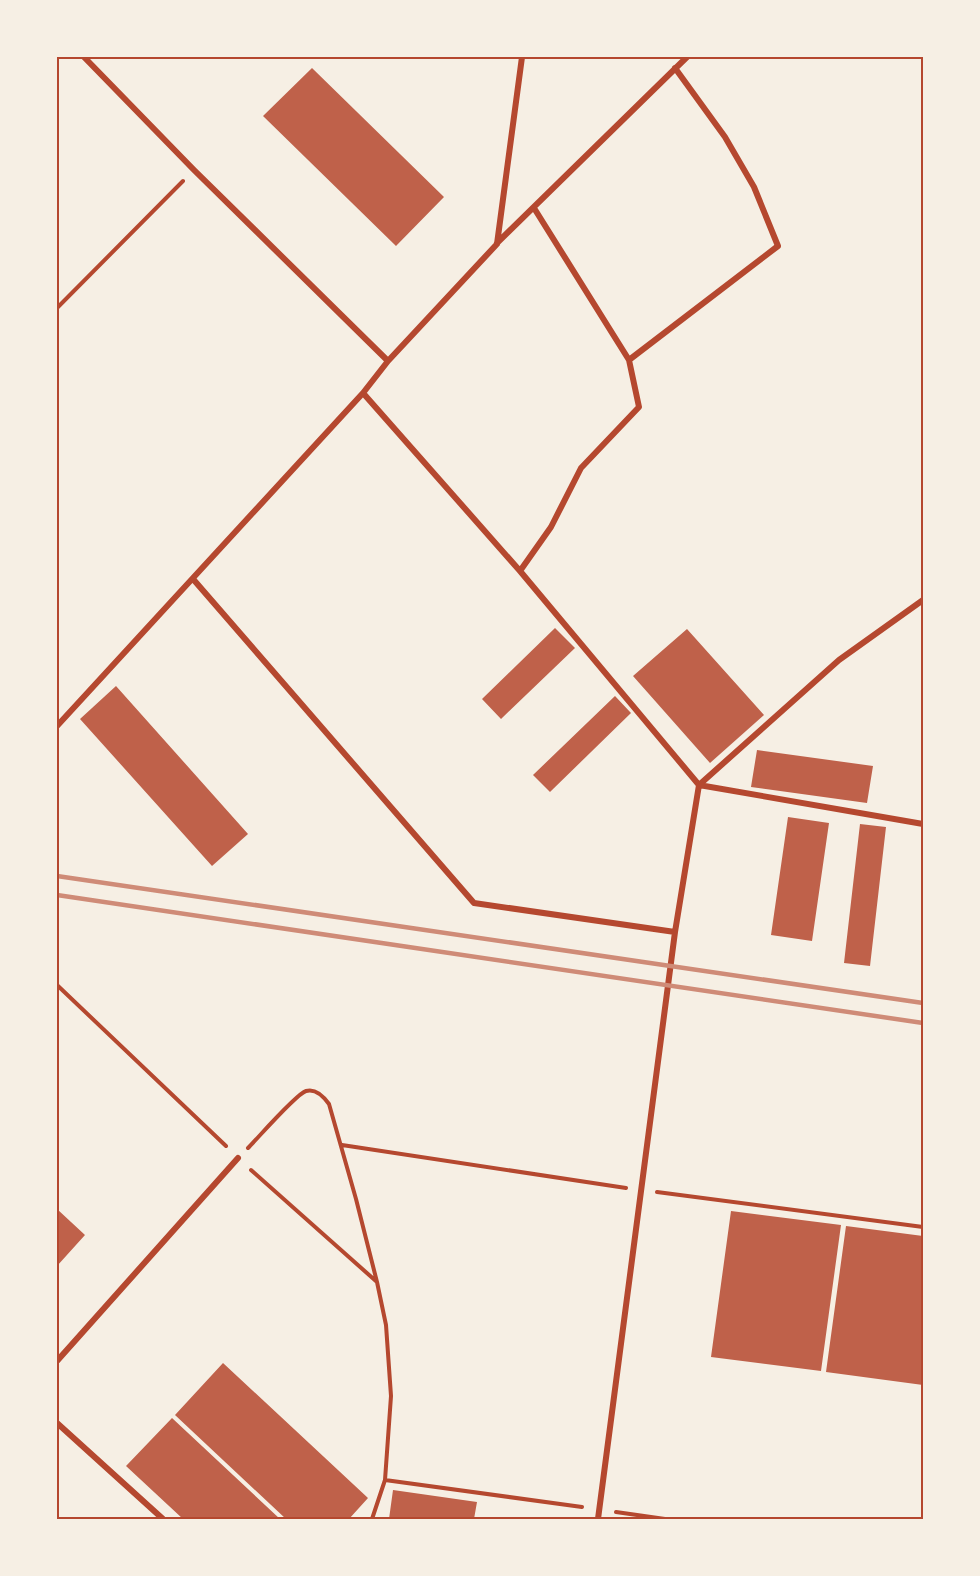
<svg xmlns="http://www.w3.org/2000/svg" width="980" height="1576" viewBox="0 0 980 1576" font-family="Helvetica,sans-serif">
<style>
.building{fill:#bf614a}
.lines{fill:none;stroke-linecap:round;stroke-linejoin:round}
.path{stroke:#b5482f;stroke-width:4}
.minor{stroke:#b5482f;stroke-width:6}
.rail{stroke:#cf8b77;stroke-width:4.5}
.neatline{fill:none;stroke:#b5482f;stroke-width:2}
</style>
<rect width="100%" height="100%" fill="#f6efe4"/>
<!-- building -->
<path class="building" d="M312,68L444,197L396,246L263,116Z
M555,628L575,648L501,719L482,699Z
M687,629L764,715L710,763L633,676Z
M116,686L248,834L212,866L80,719Z
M615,696L631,713L550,792L533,775Z
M757,750L873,766L867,803L751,787Z
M788,817L829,823L812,941L771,935Z
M860,824L886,827L870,966L844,963Z
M57,1209L85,1235L57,1266Z
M731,1211L841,1225L821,1371L711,1357Z
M846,1226L923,1236V1385L826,1372Z
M223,1363L368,1498L349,1519H286L175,1415Z
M172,1418L280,1519H183L126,1466Z
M393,1490L477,1502L474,1519H389Z"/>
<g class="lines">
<!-- path -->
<path class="path" d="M57,308L183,181
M57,985L226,1146
M342,1145L626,1188
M248,1148C258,1138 296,1094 306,1091C316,1088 324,1097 329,1104L356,1199L377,1282L386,1325L391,1396L385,1480L582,1507
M251,1170L377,1282
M657,1192L923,1227
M616,1512L665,1519
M372,1519L385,1480"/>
<!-- minor -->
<path class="minor" d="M84,57L194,170L388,361
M522,57L497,244L388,361L363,393L520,571L699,785L675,932L598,1519
M497,243L687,57
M629,360L778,246L754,187L725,137L675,68
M520,571L551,527L581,468L639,407L629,360L534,208
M193,579L474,903L675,932
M923,600L839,660L699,785L923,824
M57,726L363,393
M57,1361L238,1158
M57,1423L163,1519"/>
<!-- rail -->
<path class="rail" d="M57,876L923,1003
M57,895L923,1023"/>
</g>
<!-- border -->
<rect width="980" height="1576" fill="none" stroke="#f6efe4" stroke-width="117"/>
<rect x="58" y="58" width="864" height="1460" class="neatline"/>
</svg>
